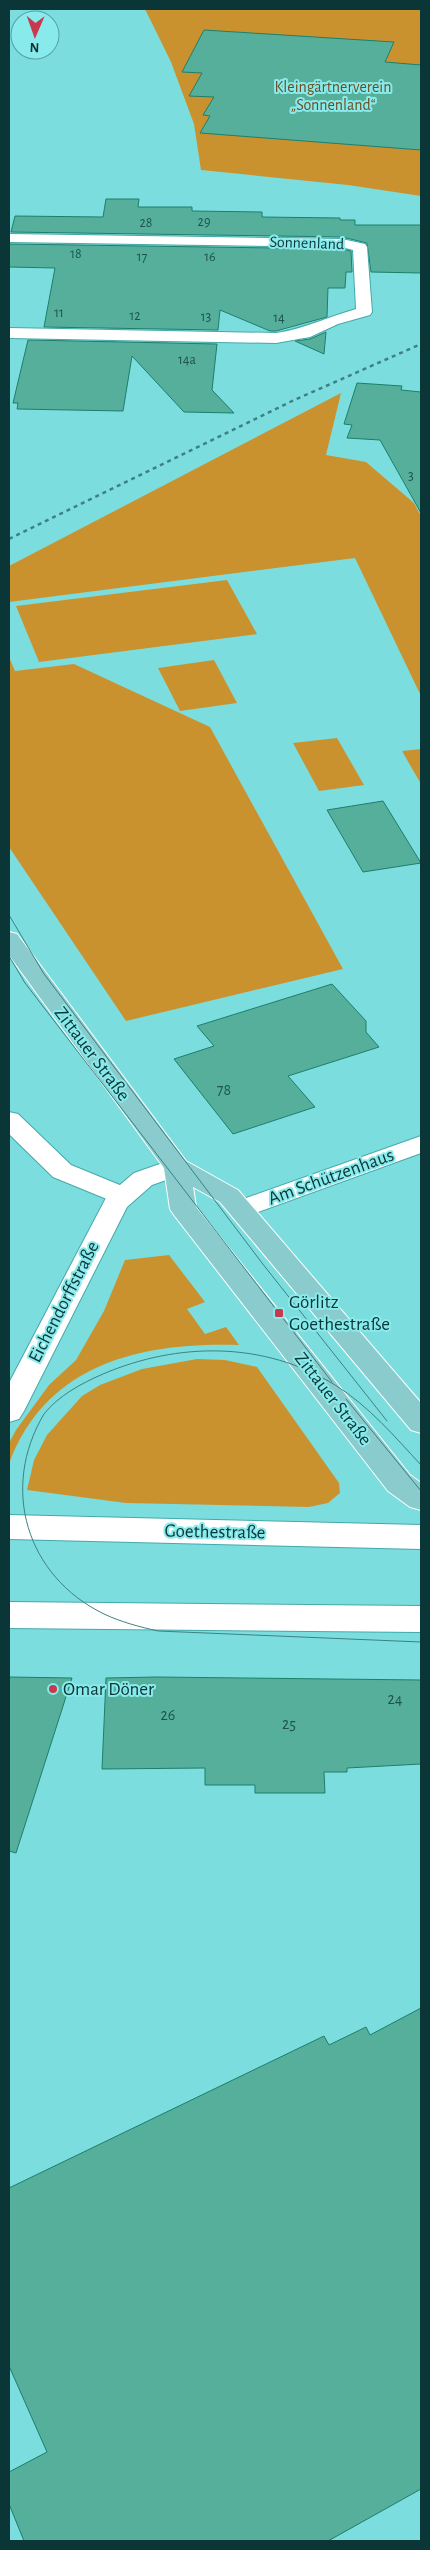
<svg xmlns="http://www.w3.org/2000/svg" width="430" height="2550" viewBox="0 0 430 2550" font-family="'Alegreya Sans',sans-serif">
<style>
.green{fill:#ca922f}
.building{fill:#55af9b;stroke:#1c7f6d}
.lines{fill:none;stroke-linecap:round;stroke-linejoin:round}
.minor-casing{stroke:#45a8aa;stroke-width:2}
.tertiary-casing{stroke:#45a8aa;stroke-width:2}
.primary-casing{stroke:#fff;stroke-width:2}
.minor{fill:#fff;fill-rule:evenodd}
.tertiary{fill:#fff;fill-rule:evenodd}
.primary{fill:#8acbcd;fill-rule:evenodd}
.tram{stroke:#3e8182;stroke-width:1}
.rail{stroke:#3e8182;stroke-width:2.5;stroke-dasharray:4 4;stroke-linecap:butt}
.poi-dot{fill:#c9394e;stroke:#89eaeb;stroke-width:2}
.labels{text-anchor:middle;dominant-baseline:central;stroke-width:4;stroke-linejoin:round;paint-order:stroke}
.far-number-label{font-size:14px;fill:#1e5450}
.far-park-label{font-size:16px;fill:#6a4f23;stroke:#89eaeb}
.far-street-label{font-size:16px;fill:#0b3637;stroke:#89eaeb}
.number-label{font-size:16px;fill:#1e5450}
.street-label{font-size:19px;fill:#0b3637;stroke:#89eaeb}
.poi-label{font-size:19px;fill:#0b3637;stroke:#89eaeb;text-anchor:start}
</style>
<rect width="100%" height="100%" fill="#7cddde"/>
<!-- green -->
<path class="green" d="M145,9H421V196L348,185L201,170L194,124L171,62Z
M341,393L326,455L366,462L414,503L421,516V696L355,558L9,602V566Z
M227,580L257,634L39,662L16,606Z
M9,657L15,671L74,664L210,727L343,969L126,1021L9,847Z
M214,660L237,703L180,711L158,668Z
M337,738L364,785L319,791L293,743Z
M421,749V784L402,751Z
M169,1255L205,1302L187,1309L205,1334L226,1327L239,1345C142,1342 46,1363 9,1464V1443L16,1430L49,1385L76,1360L104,1311L125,1260Z
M197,1359L225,1360L257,1367L339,1483L340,1493L328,1503L309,1507L126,1503L27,1490L34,1460L47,1435L82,1396L100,1385L142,1369Z"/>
<!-- building -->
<path class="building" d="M204,30L394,42L385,62L421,65V150L200,133L210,116L203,115L214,97L189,96L202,73L182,72Z
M106,199H139L138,207H192V211L262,212V217L340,218V220H355V225H421V273L371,272L367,243L342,237L11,232L15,216L103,217Z
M9,244L342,249L351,251L352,272H346L345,288H328L327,317L276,331H270L220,310L218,330L44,327L55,268L9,267Z
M326,332L324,354L295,341L310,339Z
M28,340L217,344L212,390L234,413L184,412L132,356L123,411L17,409L18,403H13Z
M357,383L402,386L401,390L421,392V513L380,440L347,438L352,425L344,424Z
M383,801L421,863L363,872L327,810Z
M332,984L366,1021V1032L379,1047L288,1076L315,1107L233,1134L174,1059L214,1046L197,1026Z
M9,1677L72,1678L16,1853L9,1851Z
M156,1677L421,1680V1764L347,1768V1772H324L325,1793H255V1785H205V1768L102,1769L106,1678Z
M421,2008V2489L328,2541H24L9,2504V2472L47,2452L9,2366V2188L324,2036L329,2045L366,2027L370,2035Z"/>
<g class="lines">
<!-- minor casing -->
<g class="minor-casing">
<path id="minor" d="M9,234L342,239L365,244L367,247L372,312L370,315L338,324L310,337L276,343L9,338V328L276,333C304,329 328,317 356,309L353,250L342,247L9,242Z
M9,1112L18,1114L71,1165L132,1190L136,1196L132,1202L123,1205L114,1202L53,1177L9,1134Z
M421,1136V1153L250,1215L241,1218L232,1215L228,1209L232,1203Z"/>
</g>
<!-- tertiary casing -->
<g class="tertiary-casing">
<path id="tertiary" d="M177,1158L186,1161L190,1167L186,1173L152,1185L127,1207L24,1411L19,1419L9,1422V1383L107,1196L134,1173Z
M9,1515L421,1525V1549L9,1539Z
M9,1602L421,1606V1632L9,1628Z"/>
</g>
<!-- primary casing -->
<g class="primary-casing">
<path id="primary" d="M9,932L17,934L186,1161L238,1190L421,1403V1433L411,1430L220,1202L193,1187L196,1207L410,1475L421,1483V1510L410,1507L388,1491L174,1215L170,1209L164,1168L9,955Z"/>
</g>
<!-- minor -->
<use href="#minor" class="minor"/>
<!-- tertiary -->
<use href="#tertiary" class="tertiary"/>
<!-- primary -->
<use href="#primary" class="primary"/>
<!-- tram -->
<path class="tram" d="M9,915L44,974L262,1263L387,1421
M9,956L25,983L332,1382
M346,1399L421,1491
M421,1465C395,1437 369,1406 335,1385C264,1341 178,1342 103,1374C82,1383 58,1396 44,1414C0,1488 26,1576 104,1614C121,1622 140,1627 158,1631L421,1642"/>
<!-- rail -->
<path class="rail" d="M9,539L292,401L421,344"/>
</g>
<!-- markers -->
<g class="poi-dot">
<rect x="274" y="1308" width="10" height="10" rx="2.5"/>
<circle cx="53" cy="1689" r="5"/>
</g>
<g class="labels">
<!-- far-number labels -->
<g class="far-number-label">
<text x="204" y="222">29</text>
<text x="146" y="223">28</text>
<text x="76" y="254">18</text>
<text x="142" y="257">17</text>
<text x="210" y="257">16</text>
<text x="59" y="313">11</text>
<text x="135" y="316">12</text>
<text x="206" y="317">13</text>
<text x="279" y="318">14</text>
<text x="187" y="360">14a</text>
<text x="411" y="476">3</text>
</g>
<!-- far-park labels -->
<g class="far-park-label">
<text x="333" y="87">Kleingärtnerverein<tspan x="333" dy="18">„Sonnenland“</tspan></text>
</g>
<!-- far-street labels -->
<g class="far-street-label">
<text transform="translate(307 243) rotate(2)">Sonnenland</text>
</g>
<!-- number labels -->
<g class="number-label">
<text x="224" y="1090">78</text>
<text x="395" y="1699">24</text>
<text x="168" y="1715">26</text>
<text x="289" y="1724">25</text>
</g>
<!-- street labels -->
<g class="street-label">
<text transform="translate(92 1054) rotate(53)">Zittauer Straße</text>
<text transform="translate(331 1177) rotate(-20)">Am Schützenhaus</text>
<text transform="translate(64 1302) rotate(-63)">Eichendorffstraße</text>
<text transform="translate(333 1399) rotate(52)">Zittauer Straße</text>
<text transform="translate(215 1532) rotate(1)">Goethestraße</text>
</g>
<!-- poi labels -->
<g class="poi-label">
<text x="289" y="1302">Görlitz<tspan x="289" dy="22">Goethestraße</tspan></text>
<text x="63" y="1689">Omar Döner</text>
</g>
</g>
<!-- border -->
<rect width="430" height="2550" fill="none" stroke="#0b3637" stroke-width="20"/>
<!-- north arrow -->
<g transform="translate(35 35) rotate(182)"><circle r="24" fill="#89eaeb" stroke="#57a2a3"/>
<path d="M0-4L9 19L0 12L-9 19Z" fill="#c9394e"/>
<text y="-8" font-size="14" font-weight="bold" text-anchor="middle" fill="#0b3637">N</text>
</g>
</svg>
